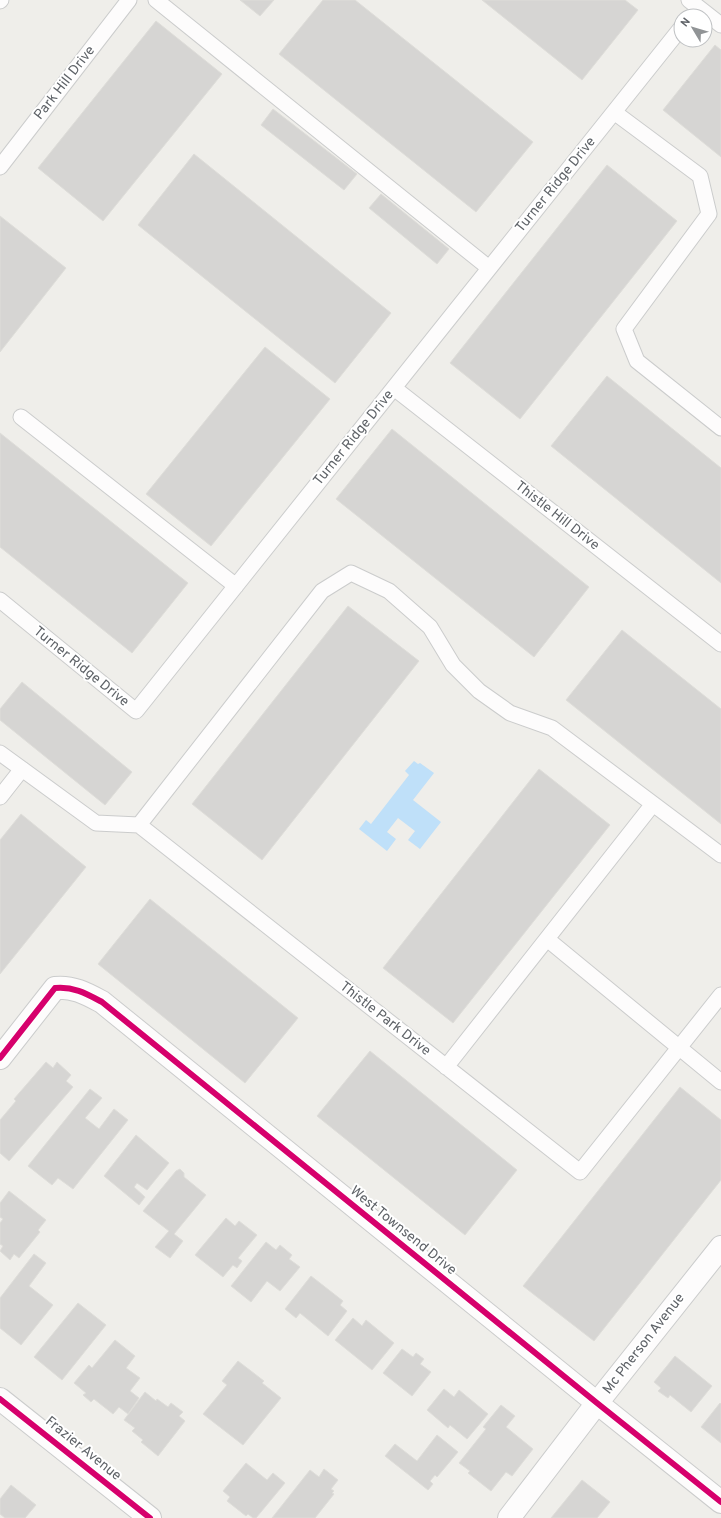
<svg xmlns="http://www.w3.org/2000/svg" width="721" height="1518" viewBox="0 0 721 1518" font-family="Overpass,sans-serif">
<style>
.water{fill:#bfe0f9}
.building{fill:#d6d5d3;stroke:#deddd9}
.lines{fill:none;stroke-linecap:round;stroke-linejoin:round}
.lane-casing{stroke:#cbcccc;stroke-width:17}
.street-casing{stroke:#cbcccc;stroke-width:24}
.lane{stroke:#fdfcfc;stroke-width:15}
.street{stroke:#fdfcfc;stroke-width:22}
.cycleway-casing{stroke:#fff;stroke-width:8}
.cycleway{stroke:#d6006c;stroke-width:6}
.labels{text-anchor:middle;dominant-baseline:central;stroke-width:4;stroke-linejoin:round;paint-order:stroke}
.street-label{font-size:14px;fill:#5f6368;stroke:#fff}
</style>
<rect width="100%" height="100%" fill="#efeeea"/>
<!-- water -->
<path class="water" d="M414,761L418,764L420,763L434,773L413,800L441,822L420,849L408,840L415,831L398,818L387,832L396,839L387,851L359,829L366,820L371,824L409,775L405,771Z"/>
<!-- building -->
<path class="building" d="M240,0H274L260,16Z
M323,0H355L533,142L476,212L279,54Z
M482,0H625L638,10L582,80Z
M156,21L222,74L103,221L38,168Z
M715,45L721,50V157L663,110Z
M273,109L357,174L344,190L261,125Z
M194,154L391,313L335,383L138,225Z
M607,165L677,221L520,419L450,363Z
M381,194L449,249L437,264L369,208Z
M0,216L66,268L0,352Z
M265,347L330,399L211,546L146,494Z
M607,376L721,468V583L551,446Z
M392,429L589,587L534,657L336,499Z
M0,433L188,583L132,653L0,547Z
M348,606L419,661L262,860L192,804Z
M622,630L721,709V824L566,700Z
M22,682L132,772L105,805L0,720V709Z
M539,769L610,825L453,1023L383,968Z
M21,814L86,867L0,974V840Z
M150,899L298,1018L245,1083L98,964Z
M370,1051L517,1170L465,1235L317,1116Z
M46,1062L53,1068L57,1062L71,1075L66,1081L73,1087L9,1161L0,1153V1120L16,1101L14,1099Z
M680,1087L721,1120V1180L594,1341L523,1286Z
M90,1089L102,1098L85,1118L99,1129L114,1109L128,1120L73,1189L58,1178L52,1185L28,1166Z
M136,1135L169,1163L147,1190L137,1183L134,1187L145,1197L139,1205L104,1176Z
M180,1169L184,1173V1177L206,1195L174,1234L183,1241L170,1258L155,1247L169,1231L143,1211L176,1171Z
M9,1191L46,1220L38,1230L40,1232L19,1258L14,1254L10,1260L0,1251L3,1246L0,1244V1223L3,1219L0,1217V1203Z
M226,1218L235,1226L239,1221L257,1235L238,1258L242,1261L237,1268L233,1265L223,1277L195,1255Z
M266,1242L276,1250L280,1245L292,1255L289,1259L300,1267L280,1291L267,1281L251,1302L231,1286Z
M34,1254L46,1263L29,1286L53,1305L21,1345L0,1328V1298Z
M311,1276L343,1301L340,1305L347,1311L328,1336L300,1313L296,1318L285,1309Z
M78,1303L106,1325L62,1380L34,1357Z
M353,1318L362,1326L366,1320L394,1343L372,1370L335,1340Z
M115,1340L135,1356L126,1368L140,1378L130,1391L139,1398L128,1414L119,1407L113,1414L94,1399L91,1402L83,1395L86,1393L74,1383L89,1365L92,1368Z
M402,1349L413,1357L416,1353L424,1359L420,1364L431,1372L412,1396L383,1373Z
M675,1356L712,1386L691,1412L670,1395L668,1398L658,1391L661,1388L654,1382Z
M238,1361L264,1381L262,1383L281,1398L243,1445L203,1414L227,1385L222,1381Z
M444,1389L454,1397L459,1390L488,1414L467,1439L450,1425L448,1428L427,1410Z
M145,1392L156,1401L157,1399L168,1407L171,1403L183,1412L179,1416L185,1421L158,1456L141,1442L143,1440L132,1431L135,1428L124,1420Z
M720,1403L721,1404V1443L701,1427Z
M501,1405L515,1416L506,1427L533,1449L512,1476L506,1472L491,1491L468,1473L470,1471L459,1463L486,1429L483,1427Z
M437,1435L458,1452L437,1477L435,1475L430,1481L433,1484L428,1490L385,1456L395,1444L417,1461Z
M246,1463L267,1480L273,1473L285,1483L256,1518H253L248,1514L246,1516L227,1501L230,1497L223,1491Z
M324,1469L338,1480L331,1489L334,1491L332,1493L334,1494L315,1518H272L310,1470L319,1477Z
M582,1480L610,1502L597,1518H551Z
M11,1485L36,1505L25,1518H5L0,1514V1499Z"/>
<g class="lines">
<!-- lane casing -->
<g class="lane-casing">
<path id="lane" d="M156,0L489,268
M689,0L721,25
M0,1L1,0
M614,112L700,176L709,214L624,329L637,361L721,428
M0,167L129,0
M394,388L721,644
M21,417L236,586
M0,600L136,711L681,28
M0,753L96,823L139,825L580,1172L721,995
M0,797L22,769
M139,825L322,591L351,573L389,591L430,627L453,665L479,691L510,713L552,728L721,855
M547,939L721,1082
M446,1067L653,804"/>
</g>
<!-- street casing -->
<g class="street-casing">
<path id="street" d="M0,1058L55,988C73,986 87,994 102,1002L597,1403L721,1502
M0,1399L150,1518
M509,1518L597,1403L721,1247"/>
</g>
<!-- lane -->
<use href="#lane" class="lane"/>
<!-- street -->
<use href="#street" class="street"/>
<!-- cycleway casing -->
<g class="cycleway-casing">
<path id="cycleway" d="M0,1058L55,988C73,986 87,994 102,1002L597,1403L721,1502
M0,1399L150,1518"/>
</g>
<!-- cycleway -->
<use href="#cycleway" class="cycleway"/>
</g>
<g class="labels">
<!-- street labels -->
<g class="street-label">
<text transform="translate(65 83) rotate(-52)">Park Hill Drive</text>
<text transform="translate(556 185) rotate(-51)">Turner Ridge Drive</text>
<text transform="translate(354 438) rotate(-51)">Turner Ridge Drive</text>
<text transform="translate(557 516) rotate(38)">Thistle Hill Drive</text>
<text transform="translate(81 667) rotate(39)">Turner Ridge Drive</text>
<text transform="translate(385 1019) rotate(38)">Thistle Park Drive</text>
<text transform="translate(403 1231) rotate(39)">West Townsend Drive</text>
<text transform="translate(644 1344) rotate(-52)">Mc Pherson Avenue</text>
<text transform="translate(83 1449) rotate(39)">Frazier Avenue</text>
</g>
</g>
<!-- north arrow -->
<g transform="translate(693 28) rotate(308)"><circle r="19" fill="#ffffff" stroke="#bfc1c3"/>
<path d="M0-3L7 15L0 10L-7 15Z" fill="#919496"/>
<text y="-6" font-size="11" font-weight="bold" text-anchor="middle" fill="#5f6368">N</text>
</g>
</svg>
